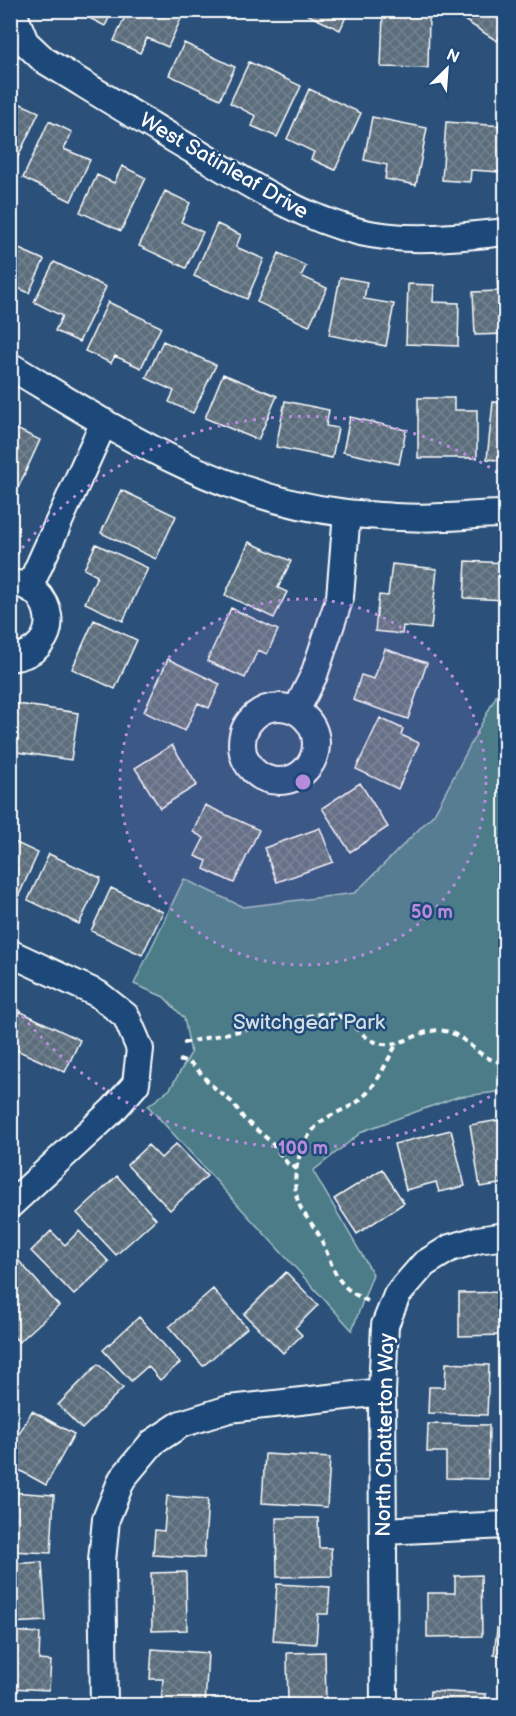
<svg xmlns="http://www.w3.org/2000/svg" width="516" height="1716" viewBox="0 0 516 1716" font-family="'Balsamiq Sans',sans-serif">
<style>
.park{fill:#4b7c88;stroke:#a5bec4;stroke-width:1.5}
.building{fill:url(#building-cross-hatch);stroke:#fff;stroke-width:1.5}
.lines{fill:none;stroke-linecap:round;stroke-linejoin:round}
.street-casing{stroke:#fff;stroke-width:30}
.path{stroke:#fff;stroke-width:4;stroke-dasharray:6 4.5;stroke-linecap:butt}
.street{stroke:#1f4a7a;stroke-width:26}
.ring{fill:none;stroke:#b68bdc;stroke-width:3;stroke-dasharray:3 6}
.labels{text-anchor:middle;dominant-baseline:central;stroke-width:5;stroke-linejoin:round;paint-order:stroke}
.street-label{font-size:21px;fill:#fff;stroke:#1f4a7a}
.park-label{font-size:21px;fill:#d2dee1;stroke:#1f4a7a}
.centre{fill:#b68bdc;stroke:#1f4a7a;stroke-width:3}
.ring-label{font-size:18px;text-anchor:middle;font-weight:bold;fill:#b68bdc;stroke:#1f4a7a;stroke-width:5;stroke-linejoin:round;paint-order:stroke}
</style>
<defs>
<pattern id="building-cross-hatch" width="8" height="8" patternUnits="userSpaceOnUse" patternTransform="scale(1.5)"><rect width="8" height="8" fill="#5c6d7c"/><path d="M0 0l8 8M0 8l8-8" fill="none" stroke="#748390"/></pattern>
</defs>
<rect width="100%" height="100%" fill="#2b517a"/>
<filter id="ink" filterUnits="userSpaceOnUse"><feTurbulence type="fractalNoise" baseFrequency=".0167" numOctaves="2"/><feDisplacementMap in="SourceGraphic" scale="12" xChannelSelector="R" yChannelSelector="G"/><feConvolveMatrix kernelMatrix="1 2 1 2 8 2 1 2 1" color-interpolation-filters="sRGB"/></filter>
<g filter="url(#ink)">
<!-- park -->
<path class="park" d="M505,679V1091L457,1097L363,1131L313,1171L373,1274L352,1330L148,1106L170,1089L191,1053L184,1018L164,997L134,984L184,879L243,907L355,893L434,814Z"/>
<!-- building -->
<path class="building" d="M74,10H113L105,26Z
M128,10H185L168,47L147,38L140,53L114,41Z
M298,10H349L340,30Z
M466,10H506V28L497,41L461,18Z
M383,15L429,16L428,68L381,67Z
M184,43L235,67L220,99L169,75Z
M249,62L301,86L277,137L252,126L256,116L230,103Z
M309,89L361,113L335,170L311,159L314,152L287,139Z
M12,100L39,112L16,161L10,158Z
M372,117L427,128L416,185L385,179L387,165L364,160Z
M49,121L72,132L64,149L90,160L71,201L23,178Z
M446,122L503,126L500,172L471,170L470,182L442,180Z
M122,166L146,178L121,231L80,212L97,175L114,183Z
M165,191L190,203L181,222L203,232L186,268L139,246Z
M217,224L241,235L236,247L264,259L247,299L194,276Z
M10,245L44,260L29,293L16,287L11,299Z
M279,253L306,266L301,276L327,288L309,326L257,302Z
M54,262L106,287L79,342L55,331L62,316L34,302Z
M340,277L367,282L364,299L394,304L386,346L329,335Z
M497,278H506V334L475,335L473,292L498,291Z
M408,284L434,285L433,302L459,303L458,346L406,344Z
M108,302L161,327L141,368L115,356L111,363L85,351Z
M163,341L216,365L193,413L169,402L174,391L146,378Z
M223,374L277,396L258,440L205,418Z
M418,398H454V410H477V458H418Z
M285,401L329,410L326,426L338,428L332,458L276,447Z
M493,402L506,403V461L487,459Z
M350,417L406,430L399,464L343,452Z
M10,426L40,440L18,488L10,485Z
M121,490L176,516L156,559L101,533Z
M249,542L291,561L278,588L287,592L274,618L225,595Z
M96,544L148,568L123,621L85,603L97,576L84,569Z
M466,561L506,563V600L464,598Z
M392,564L437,569L431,629L403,626L402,634L375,631L379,595L388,596Z
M231,608L278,630L267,654L258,650L245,678L207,661Z
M94,620L137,640L115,689L72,669Z
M385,649L427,663L408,719L353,700L361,675L374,679Z
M168,659L220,684L209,708L198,703L185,731L144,712Z
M11,703L78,713L71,760L10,751Z
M380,718L403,729L401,735L419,743L398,789L356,769Z
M172,745L197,785L160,808L135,768Z
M360,783L388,827L350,852L322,808Z
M205,805L259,830L234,883L204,869L207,861L195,856L204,838L193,832Z
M320,828L333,862L277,882L264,848Z
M10,840L38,853L18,897L10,894Z
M49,854L101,878L79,924L28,900Z
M111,888L163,912L142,955L91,931Z
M19,1011L80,1040L65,1072L10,1047V1028Z
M506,1119V1165H503L506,1183L480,1187L470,1125Z
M451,1130L465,1186L439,1192L436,1182L406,1190L394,1144Z
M176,1144L207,1176L170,1210L127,1165L148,1145L161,1158Z
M382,1169L404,1203L357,1234L334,1199Z
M117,1176L156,1219L116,1255L77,1213Z
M51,1231L65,1245L79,1231L109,1262L74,1295L31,1251Z
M19,1261L59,1306L19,1342L10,1333V1268Z
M286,1272L318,1305L295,1328L302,1335L283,1353L244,1314Z
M213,1289L247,1328L203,1366L169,1327Z
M506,1292V1335L459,1336V1293Z
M139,1317L180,1363L160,1380L148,1366L131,1381L103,1350Z
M446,1363L489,1365L487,1415L428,1413L429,1387H445Z
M98,1364L123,1388L82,1429L58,1405Z
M32,1411L74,1434L46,1485L10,1465V1450Z
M428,1424L489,1425L488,1479L446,1478V1452H427Z
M265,1454L330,1458L327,1507L262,1503Z
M10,1492L54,1495L51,1553L10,1551Z
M167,1496L208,1499L204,1558L153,1555L155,1530L164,1531Z
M276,1518H318L319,1548H331L332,1576L277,1577Z
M42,1562L46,1621L10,1623V1564Z
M186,1572L187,1630L152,1631L151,1573Z
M481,1575L482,1636L427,1637V1593H455V1576Z
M277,1584L330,1587L328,1614H318L316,1644L273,1641Z
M499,1612L506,1613V1656L494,1655Z
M10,1631L40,1633L39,1660L51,1661L49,1690L10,1688Z
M152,1649L208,1653L205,1706H161L163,1679H150Z
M325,1652L326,1706H288L287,1653Z
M430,1691L486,1694V1706H429Z
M10,1697L48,1700V1706H10Z"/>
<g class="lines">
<!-- street casing -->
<g class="street-casing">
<path id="street" d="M12,10L25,42L44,60C95,91 145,122 196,152C249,184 300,217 360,232C408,243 457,237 506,232
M10,366C118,431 217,498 346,513C378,516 410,519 442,517C463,517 484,513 506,514
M10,584C53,580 69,651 10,658
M29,588L104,422
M242 744a37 37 0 1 1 74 0a37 37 0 1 1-74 0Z
M296,711L314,675L340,597L347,513
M10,953L98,994L126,1016L140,1049L136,1084L113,1110L10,1205
M383,1531L506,1525
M104,1706L102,1561L106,1519L122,1479L152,1443L181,1424L229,1409L382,1392
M384,1706L382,1392L385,1325L397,1295L424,1264L450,1248L477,1240L506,1236"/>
</g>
<!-- path -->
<path class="path" d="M183,1043L313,1015C320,1014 328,1013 336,1015C355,1021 362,1041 383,1044C407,1047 424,1024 449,1032C471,1040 479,1061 506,1063
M179,1060L191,1064L199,1071L210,1084L233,1103L244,1119L270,1141L288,1164L297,1169
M368,1301C333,1286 335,1268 320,1237C313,1223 301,1214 297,1198C291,1173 301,1138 321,1122C333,1112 350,1109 361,1099C377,1085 386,1063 396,1045"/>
<!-- street -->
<use href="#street" class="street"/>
</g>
</g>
<!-- distance rings -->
<circle cx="303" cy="782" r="183" fill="#b68bdc" fill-opacity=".12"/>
<g class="ring">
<circle cx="303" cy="782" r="183"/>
<path d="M505 1087A366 366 0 0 1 11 1002M11 562A366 366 0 0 1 505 477"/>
</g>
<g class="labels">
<!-- street labels -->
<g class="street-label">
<text transform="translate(224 166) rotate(30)">West Satinleaf Drive</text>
<text transform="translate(385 1435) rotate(-89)">North Chatterton Way</text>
</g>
<!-- park labels -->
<g class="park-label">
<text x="309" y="1022">Switchgear Park</text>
</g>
</g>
<circle cx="303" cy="782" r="9" class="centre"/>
<g class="ring-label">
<text x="432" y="918">50 m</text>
<text x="303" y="1154">100 m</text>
</g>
<!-- margin -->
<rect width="516" height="1716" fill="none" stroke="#1f4a7a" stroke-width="36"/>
<rect x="18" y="18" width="480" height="1680" fill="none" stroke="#fff" stroke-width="2" filter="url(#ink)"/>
<!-- north arrow -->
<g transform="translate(447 69) rotate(25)" stroke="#1f4a7a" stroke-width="4.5" paint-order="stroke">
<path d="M0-4.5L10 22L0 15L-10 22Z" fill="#ffffff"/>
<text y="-9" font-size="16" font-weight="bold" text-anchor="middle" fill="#ffffff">N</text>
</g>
</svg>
